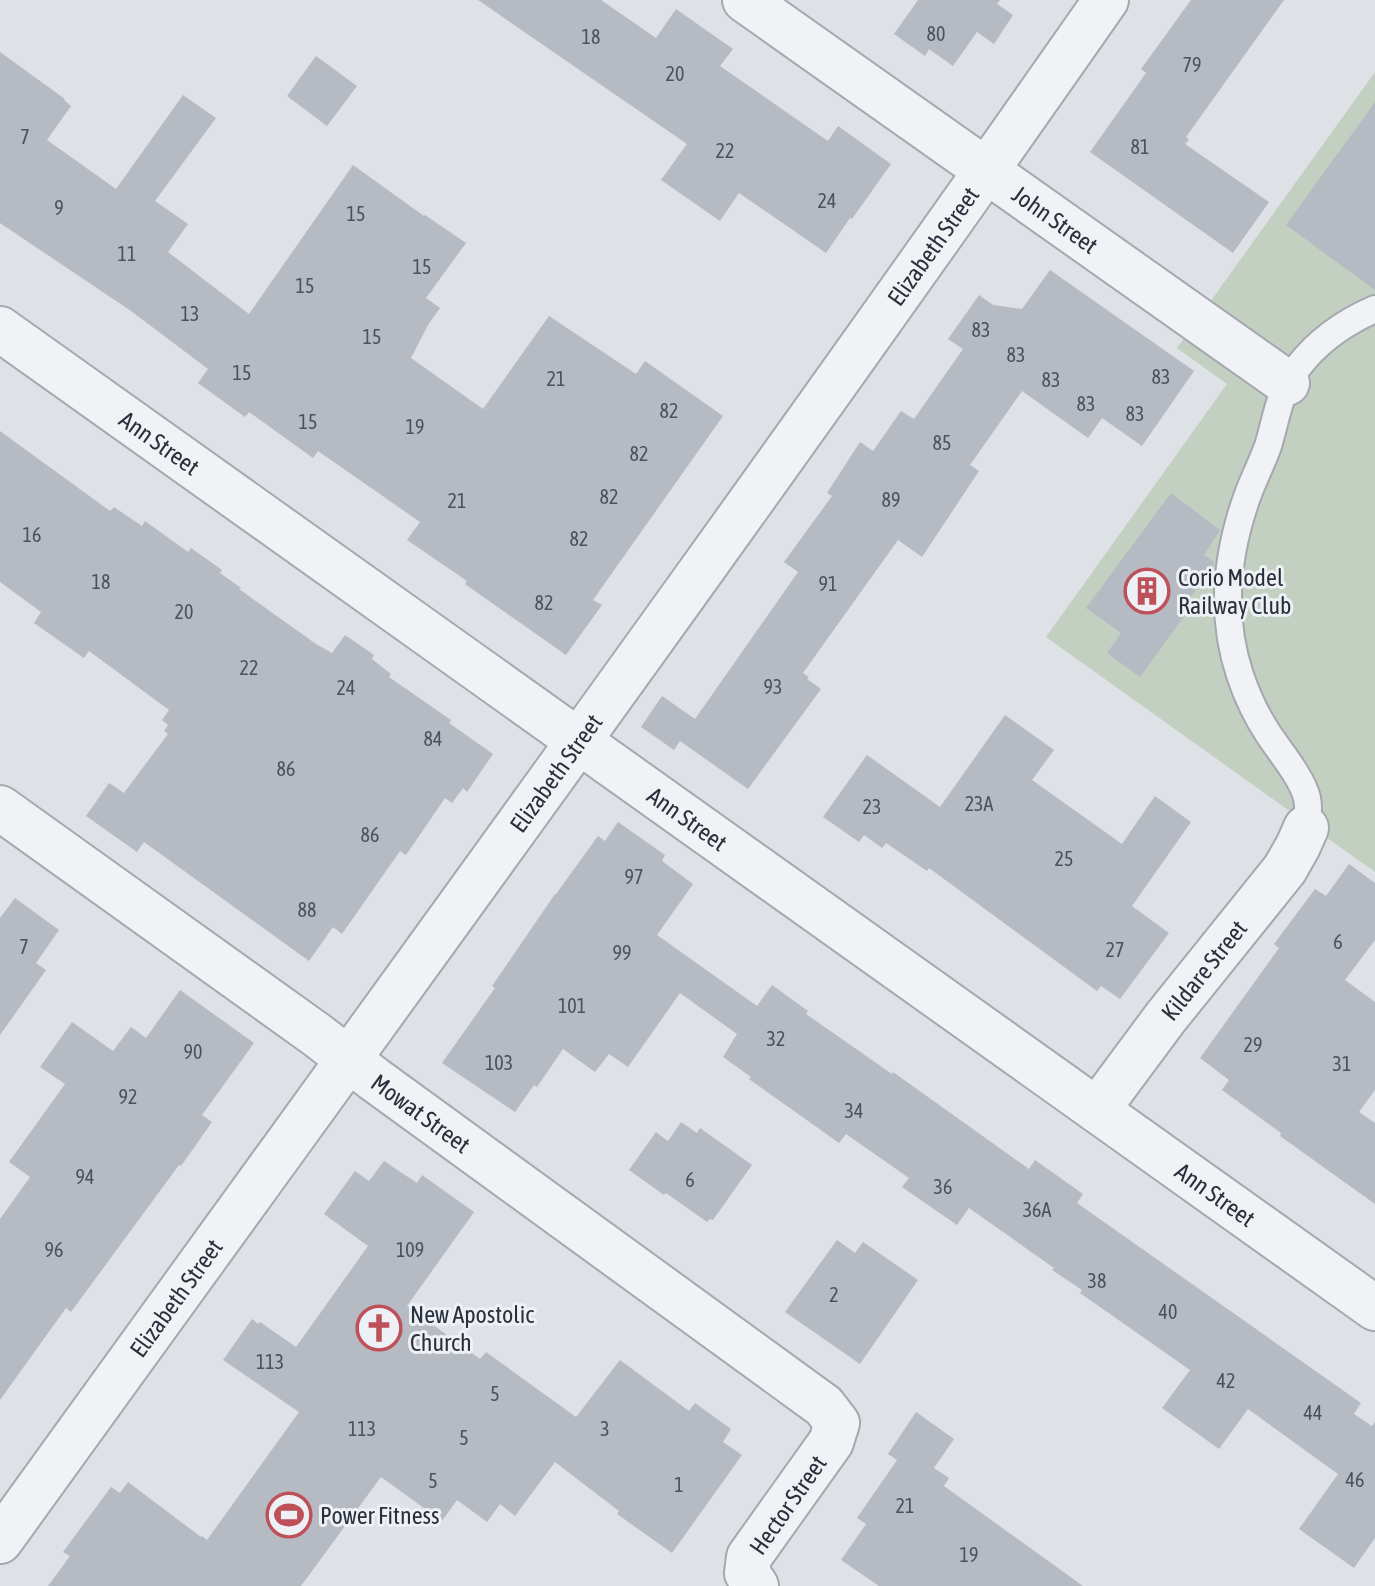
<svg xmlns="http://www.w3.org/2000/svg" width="1375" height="1586" viewBox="0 0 1375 1586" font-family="'Asap Condensed',sans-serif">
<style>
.green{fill:#c3cfc0}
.building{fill:#b6bac2}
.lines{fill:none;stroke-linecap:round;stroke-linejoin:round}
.service-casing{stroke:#a4a8af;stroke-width:30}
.minor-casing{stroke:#a4a8af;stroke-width:48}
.tertiary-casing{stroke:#a4a8af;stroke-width:48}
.service{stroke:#f0f2f5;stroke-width:26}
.minor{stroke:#f0f2f5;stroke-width:44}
.tertiary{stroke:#f0f2f5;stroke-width:44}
.labels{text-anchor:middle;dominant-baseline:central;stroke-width:6;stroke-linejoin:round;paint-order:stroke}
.number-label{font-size:20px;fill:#4c525d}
.street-label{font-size:24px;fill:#292f3b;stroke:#edf0f4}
.poi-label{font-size:24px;fill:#292f3b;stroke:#edf0f4;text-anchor:start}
</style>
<rect width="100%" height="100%" fill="#dee1e6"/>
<!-- green -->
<path class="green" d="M1375,72V872L1046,637L1227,384L1177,348Z"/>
<!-- building -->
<path class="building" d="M478,0H601L656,38L676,9L733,49L720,66L828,141L838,126L891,164L852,219L850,218L826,253L739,193L720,221L661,180L687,144Z
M918,0H1000L997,4L1013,15L994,44L977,32L953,66L929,49L925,56L894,34Z
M1191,0H1284L1186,137L1189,140L1185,144L1269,202L1233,253L1090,152L1146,73L1141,69Z
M0,52L65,99L64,100L71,106L47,140L116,189L183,95L216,118L155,201L188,224L168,252L249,314L353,165L424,216L425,215L466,243L426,298L440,308L428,325L411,358L483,409L549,316L636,374L645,361L723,416L593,600L602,605L566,655L465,584L467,581L407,540L420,522L318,451L313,458L249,412L245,417L198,383L208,369L131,311L0,223Z
M316,56L357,86L327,126L287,96Z
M1375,102V290L1286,225Z
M1050,270L1194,371L1142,446L1102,418L1088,438L1022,391L970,465L979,471L922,557L898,540L803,673L809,677L807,679L821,689L748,789L680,741L674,750L641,727L662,696L695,719L798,572L784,562L832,496L827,493L860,442L873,451L901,411L914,419L963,349L948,339L979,295L993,305L1022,309Z
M0,431L110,511L114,507L142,526L145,521L188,552L191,548L222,570L220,573L241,588L239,589L316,644L332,653L345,635L374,655L372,659L391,674L389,677L451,720L449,723L493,754L467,792L463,788L452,803L445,798L406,855L400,851L342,934L333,927L309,961L144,842L137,852L86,816L109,783L124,793L168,734L164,731L168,725L162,720L169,710L89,651L84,658L34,623L41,612L0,582Z
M1171,493L1220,530L1204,555L1214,562V566L1186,603L1191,607L1140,677L1107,653L1121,633L1086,608Z
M1005,715L1054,750L1032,780L1122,844L1155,796L1191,822L1132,906L1169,933L1120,999L1101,986L1097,991L929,868L927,871L886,843L882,848L864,835L859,842L823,817L867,755L940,807Z
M618,822L665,855L662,861L693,884L657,935L757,1006L772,985L808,1011L806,1014L892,1074L893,1072L1029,1169L1035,1160L1083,1194L1077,1203L1361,1403L1354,1414L1372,1426L1375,1422V1538L1354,1568L1299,1529L1338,1474L1248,1409L1219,1449L1162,1408L1190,1370L1080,1293L1082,1290L1052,1270L1054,1268L969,1208L957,1225L902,1187L909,1178L846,1134L839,1143L749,1079L751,1077L723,1057L737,1034L680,993L628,1067L609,1054L595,1072L563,1049L537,1087L534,1085L515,1112L442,1063L495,988L492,986L555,894H556L598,836L605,841Z
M1349,864L1375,883V940L1345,980L1375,1002V1090L1359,1112L1375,1123V1204L1280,1136L1281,1133L1222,1090L1229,1080L1200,1058L1279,948L1274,944L1315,889L1326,896Z
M15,898L59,930L36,963L46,970L0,1035V918Z
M180,990L254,1043L202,1115L212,1122L181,1166L179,1165L71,1312L66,1308L0,1400V1219L30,1177L9,1162L65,1084L40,1067L72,1022L113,1051L131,1027L146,1038Z
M681,1122L697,1133L700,1128L752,1165L713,1220L710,1219L707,1222L666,1193L664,1195L629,1170L656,1132L668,1141Z
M384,1161L417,1183L422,1175L474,1212L407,1306L480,1359L486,1352L576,1417L620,1360L689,1411L695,1403L731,1429L723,1442L742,1455L672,1553L617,1514L619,1511L555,1462L515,1516L500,1504L487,1522L457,1500L442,1521L381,1477L301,1586H48L70,1556L63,1552L111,1487L120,1493L128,1482L201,1537L202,1536L207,1540L299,1412L223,1360L252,1319L258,1324L260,1322L296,1347L368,1246L324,1214L355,1171L369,1181Z
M837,1240L855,1253L863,1242L918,1280L860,1364L785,1312Z
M916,1412L954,1439L934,1468L949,1478L944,1486L1083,1586H879L841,1560L866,1524L857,1518L897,1460L888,1454Z"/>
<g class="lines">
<!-- service casing -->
<g class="service-casing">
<path id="service" d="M1306,828C1308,818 1309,808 1307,798C1302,778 1281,753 1269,735C1257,717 1247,696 1240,675C1220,615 1226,556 1247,497C1253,480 1262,463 1268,446C1276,420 1280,388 1298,367C1318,341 1345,322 1375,309"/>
</g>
<!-- minor casing -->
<g class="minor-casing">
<g id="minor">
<path id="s1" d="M745,0L1287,383"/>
<path id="s2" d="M0,329L1375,1308"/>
<path id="s3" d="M0,808L317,1035L374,1079L824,1406L837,1423L831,1442L749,1557L747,1573L756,1586"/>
<path id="s4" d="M1097,1110L1166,1017L1285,869L1298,846L1306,828"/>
</g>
</g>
<!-- tertiary casing -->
<g class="tertiary-casing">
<g id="tertiary">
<path id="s5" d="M0,1541C370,1028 744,518 1106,0"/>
</g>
</g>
<!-- service -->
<use href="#service" class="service"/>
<!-- minor -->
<use href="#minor" class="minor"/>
<!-- tertiary -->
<use href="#tertiary" class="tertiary"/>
</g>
<!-- icons -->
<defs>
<g id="building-ring" transform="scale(2.3)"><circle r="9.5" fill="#edf0f4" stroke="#be505a" stroke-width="1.5"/><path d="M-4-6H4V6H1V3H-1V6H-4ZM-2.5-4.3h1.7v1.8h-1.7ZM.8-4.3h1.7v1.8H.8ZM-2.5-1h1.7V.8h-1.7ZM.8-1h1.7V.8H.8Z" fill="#be505a"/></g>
<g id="church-ring" transform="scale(2.3)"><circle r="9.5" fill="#edf0f4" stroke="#be505a" stroke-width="1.5"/><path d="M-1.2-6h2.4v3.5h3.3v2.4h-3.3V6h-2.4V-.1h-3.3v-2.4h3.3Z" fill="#be505a"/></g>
<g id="stadium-ring" transform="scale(2.3)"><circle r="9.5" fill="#edf0f4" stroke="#be505a" stroke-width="1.5"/><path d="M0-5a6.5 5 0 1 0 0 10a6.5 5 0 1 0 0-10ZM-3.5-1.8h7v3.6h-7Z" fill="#be505a"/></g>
</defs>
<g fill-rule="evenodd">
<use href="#building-ring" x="1147" y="591"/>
<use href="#church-ring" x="379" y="1328"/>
<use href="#stadium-ring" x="289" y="1515"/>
</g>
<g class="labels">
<!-- number labels -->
<g class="number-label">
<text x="936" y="33">80</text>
<text x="591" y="36">18</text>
<text x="1192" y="64">79</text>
<text x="675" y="73">20</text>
<text x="25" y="136">7</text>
<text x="1140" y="146">81</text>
<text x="725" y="150">22</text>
<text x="827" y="200">24</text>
<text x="59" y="207">9</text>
<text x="356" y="213">15</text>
<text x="127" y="253">11</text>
<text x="422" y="266">15</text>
<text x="305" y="285">15</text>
<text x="190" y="313">13</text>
<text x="981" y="329">83</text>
<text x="372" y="336">15</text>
<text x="1016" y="354">83</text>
<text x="242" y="372">15</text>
<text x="1161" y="376">83</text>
<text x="556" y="378">21</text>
<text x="1051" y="379">83</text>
<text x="1086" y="403">83</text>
<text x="669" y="410">82</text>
<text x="1135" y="413">83</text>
<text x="308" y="421">15</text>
<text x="415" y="426">19</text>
<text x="942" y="442">85</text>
<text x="639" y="453">82</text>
<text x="609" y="496">82</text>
<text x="891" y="499">89</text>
<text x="457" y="500">21</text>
<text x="32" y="534">16</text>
<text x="579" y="538">82</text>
<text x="101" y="581">18</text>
<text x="828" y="583">91</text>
<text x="544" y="602">82</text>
<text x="184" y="611">20</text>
<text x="249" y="667">22</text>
<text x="773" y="686">93</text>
<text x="346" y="687">24</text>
<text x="433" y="738">84</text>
<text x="286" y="768">86</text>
<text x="979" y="803">23A</text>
<text x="872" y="806">23</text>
<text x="370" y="834">86</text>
<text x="1064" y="858">25</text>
<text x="634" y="876">97</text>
<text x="307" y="909">88</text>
<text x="1338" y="941">6</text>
<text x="24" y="946">7</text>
<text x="1115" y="949">27</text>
<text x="622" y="952">99</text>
<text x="572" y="1005">101</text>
<text x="776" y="1038">32</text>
<text x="1253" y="1044">29</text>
<text x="193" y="1051">90</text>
<text x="499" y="1062">103</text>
<text x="1342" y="1063">31</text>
<text x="128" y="1096">92</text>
<text x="854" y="1110">34</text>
<text x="85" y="1176">94</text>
<text x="690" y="1179">6</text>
<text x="943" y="1186">36</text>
<text x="1037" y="1209">36A</text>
<text x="54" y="1249">96</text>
<text x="410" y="1249">109</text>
<text x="1097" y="1280">38</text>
<text x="834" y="1294">2</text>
<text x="1168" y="1311">40</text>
<text x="270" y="1361">113</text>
<text x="1226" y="1380">42</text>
<text x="495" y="1393">5</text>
<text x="1313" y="1412">44</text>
<text x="362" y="1428">113</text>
<text x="605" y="1428">3</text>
<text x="464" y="1437">5</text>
<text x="1355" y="1479">46</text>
<text x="433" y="1480">5</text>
<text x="679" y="1484">1</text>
<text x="905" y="1505">21</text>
<text x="969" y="1554">19</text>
</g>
<!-- street labels -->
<g class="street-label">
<text stroke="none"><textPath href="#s1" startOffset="380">John Street</textPath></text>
<text stroke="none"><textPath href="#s5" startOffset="1596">Elizabeth Street</textPath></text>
<text stroke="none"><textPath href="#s2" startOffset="196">Ann Street</textPath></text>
<text stroke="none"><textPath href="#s5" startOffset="948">Elizabeth Street</textPath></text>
<text stroke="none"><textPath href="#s2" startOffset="844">Ann Street</textPath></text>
<text stroke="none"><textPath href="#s4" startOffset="176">Kildare Street</textPath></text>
<text stroke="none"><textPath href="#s3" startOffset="520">Mowat Street</textPath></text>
<text stroke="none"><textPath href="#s2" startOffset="1492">Ann Street</textPath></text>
<text stroke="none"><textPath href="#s5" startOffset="300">Elizabeth Street</textPath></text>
<text transform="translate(788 1505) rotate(-55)">Hector Street</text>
</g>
<!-- poi labels -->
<g class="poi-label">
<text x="1178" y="577">Corio Model<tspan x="1178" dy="28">Railway Club</tspan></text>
<text x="410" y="1314">New Apostolic<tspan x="410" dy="28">Church</tspan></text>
<text x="320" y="1515">Power Fitness</text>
</g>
</g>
</svg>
